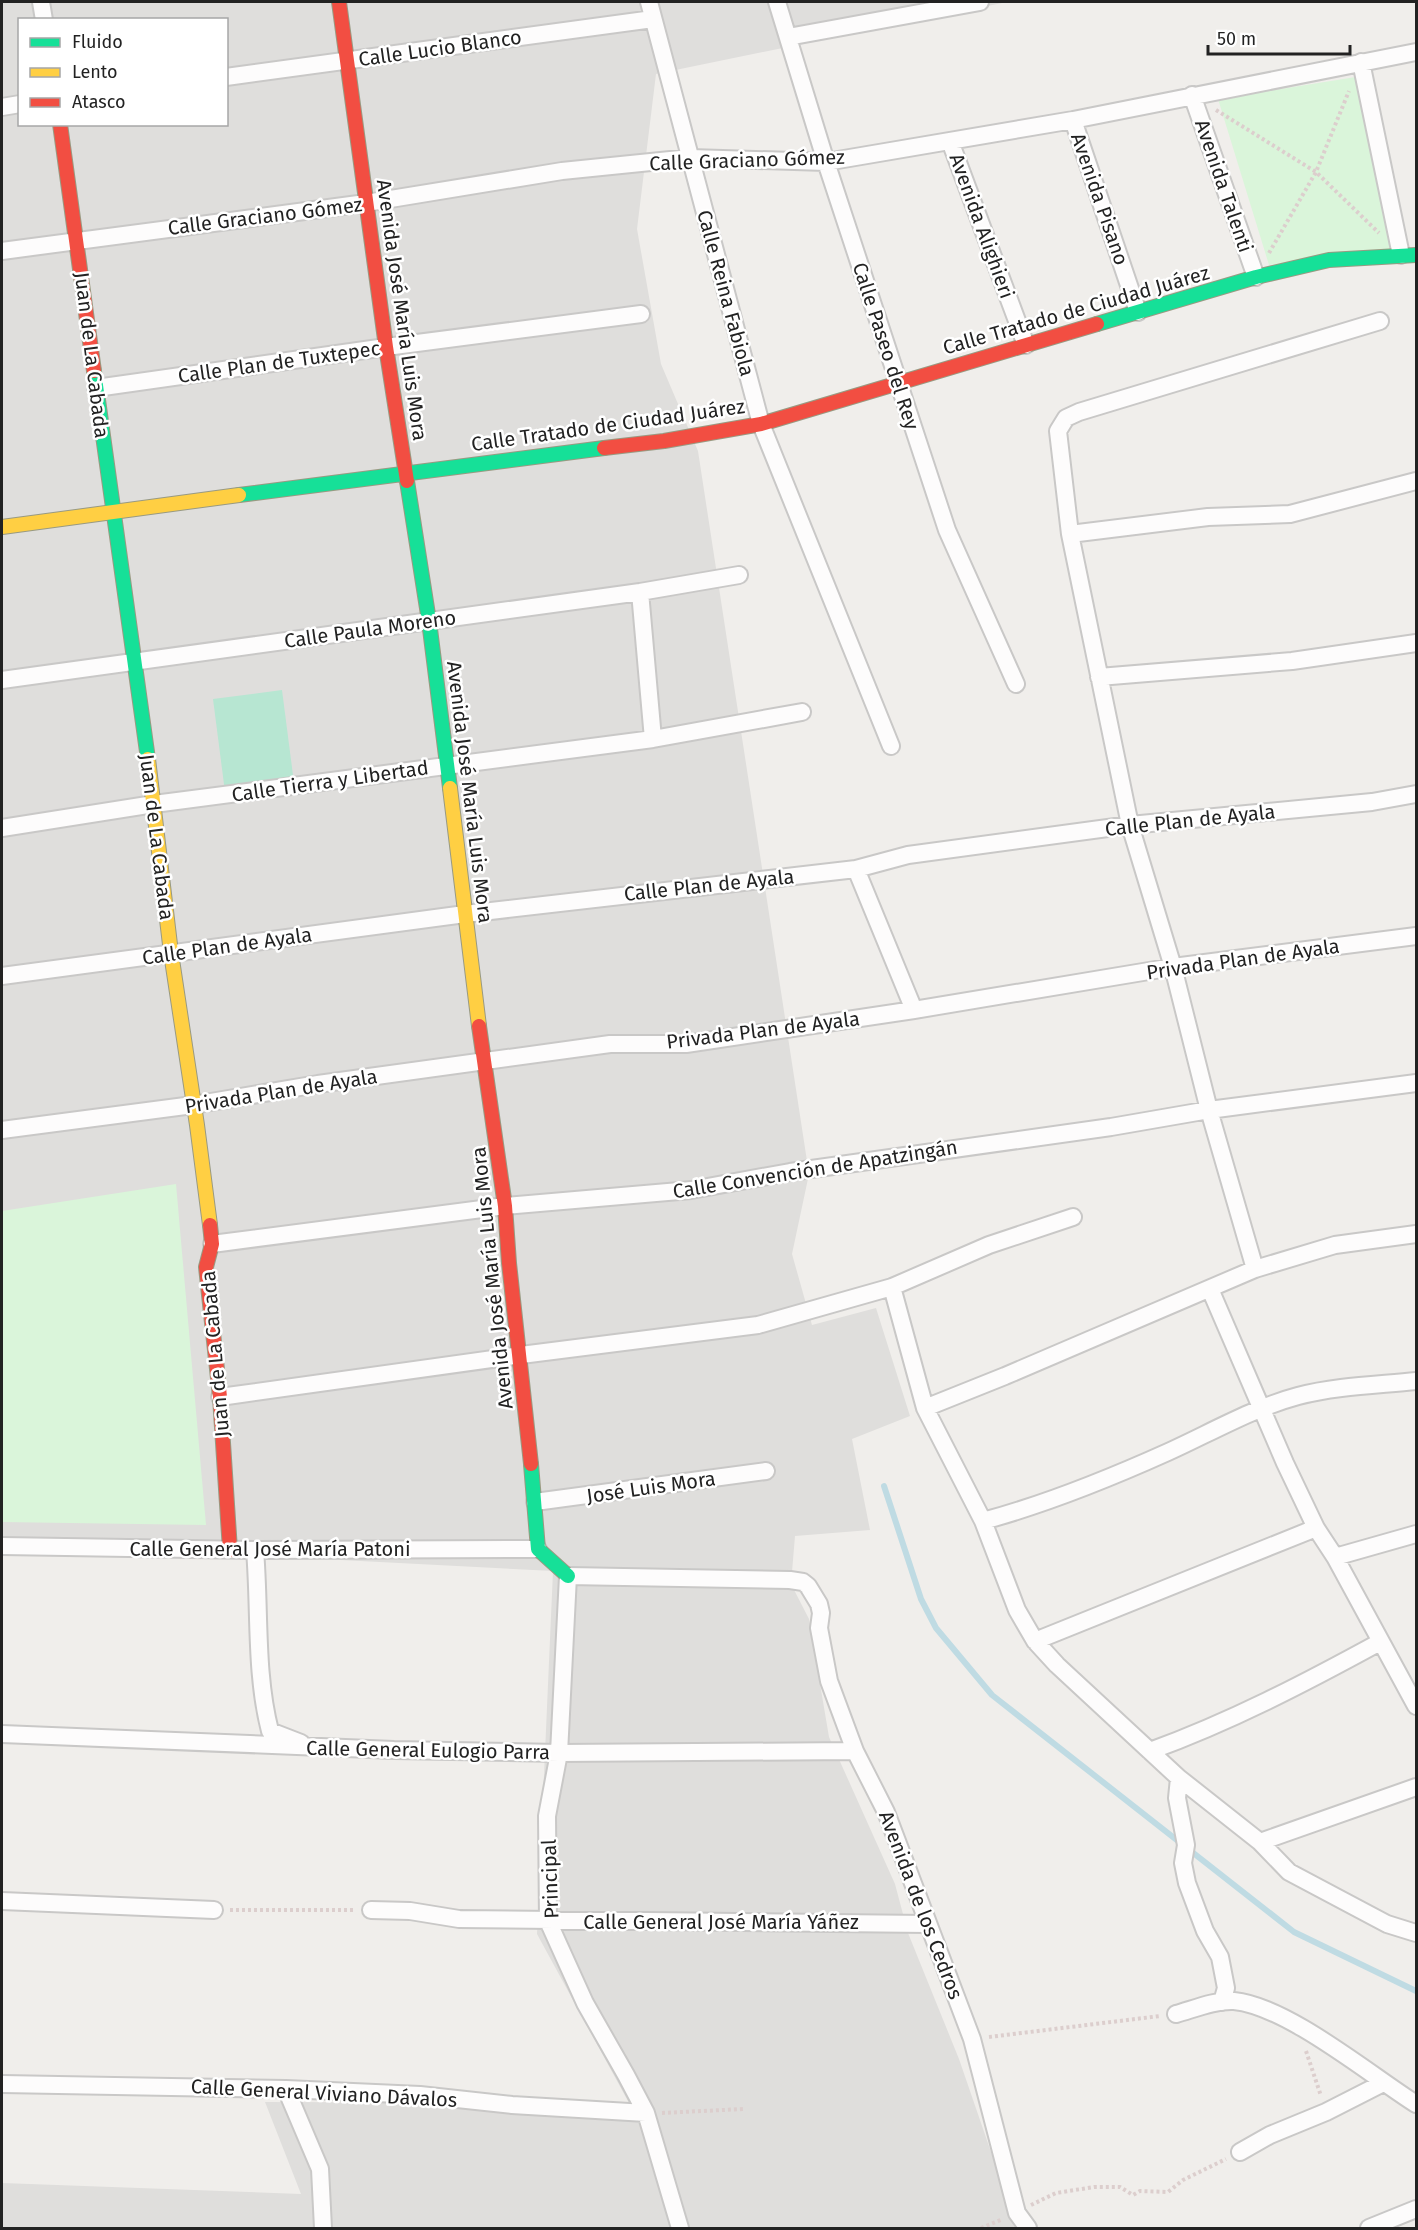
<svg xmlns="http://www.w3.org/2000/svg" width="1418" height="2230" viewBox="0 0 1418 2230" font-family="'Fira Sans',sans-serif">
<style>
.residential{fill:#dfdedc;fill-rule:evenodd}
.park{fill:#daf5da}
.pitch{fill:#b7e6d2}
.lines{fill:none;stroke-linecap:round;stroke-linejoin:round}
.stream{stroke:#bfdbe3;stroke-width:6}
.street-casing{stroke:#c9c8c7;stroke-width:20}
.fast-casing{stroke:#999a82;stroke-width:16}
.slow-casing{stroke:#999a82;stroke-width:16}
.jam-casing{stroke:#999a82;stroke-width:16}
.path{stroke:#dccecd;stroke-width:4;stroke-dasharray:3 3;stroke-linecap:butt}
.street{stroke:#fdfcfc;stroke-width:16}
.fast{stroke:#16e098;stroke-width:14}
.slow{stroke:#ffcf43;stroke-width:14}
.jam{stroke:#f24e42;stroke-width:14}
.labels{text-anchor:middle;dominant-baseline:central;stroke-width:5;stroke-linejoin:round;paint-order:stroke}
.street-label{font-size:20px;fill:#222;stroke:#fff}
</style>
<rect width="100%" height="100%" fill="#f0eeeb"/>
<!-- residential -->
<path class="residential" d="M2,2H1007L656,74L637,229L661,364L698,451L809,1174L792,1254L812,1325L876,1308L910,1416L852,1439L870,1530L795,1536L791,1584L809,1619L829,1737L895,1884L908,1933L959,2059L1014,2219L1019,2228H2V2183L301,2194L265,2102L629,2103L537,1934L553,1571L227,1554L2,1550ZM20,20H226V124H20Z"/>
<!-- park -->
<path class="park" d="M1362,76L1400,248L1269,265L1218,99Z
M176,1184L206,1525L2,1522V1211Z"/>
<!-- pitch -->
<path class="pitch" d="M282,690L294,783L225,792L213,699Z"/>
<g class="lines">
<!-- stream -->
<path class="stream" d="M884,1486L921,1599L936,1628L992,1695L1294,1932L1416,1991"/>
<!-- street casing -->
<g class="street-casing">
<path id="street" d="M41,2L44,20
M649,2L761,424L891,746
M777,2L826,162L947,530L1016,684
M788,37L980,2
M1361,62L1401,255
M226,77L653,19
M1192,95L1256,277
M2,107L20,104
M1073,120L1138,312
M950,141L1026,345
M2,251L366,203L562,171L690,158L826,162L1073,120L1416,52
M96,388L386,347L641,314
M1070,534L1208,517L1290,514L1416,481
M640,592L653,739
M1099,677L1292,661L1416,643
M2,680L640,592L739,575
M2,828L154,804L653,739L802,712
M856,869L914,1010
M2,976L465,914L856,869L908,855L1130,825L1372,802L1416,794
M2,1130L193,1105L318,1084L610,1044H686L914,1010L1173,967L1416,936
M212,1244L505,1206L691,1190L790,1172L1111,1127L1209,1110L1416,1083
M1255,1269L1209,1110L1173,967L1130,825L1070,534L1058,431L1066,418L1079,412L1380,321
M892,1287L925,1408L983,1521L1017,1610L1035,1641L1057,1665L1179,1778L1260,1842L1289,1872L1387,1924L1416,1933
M1210,1289L1285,1463L1316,1528L1335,1557L1416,1706
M220,1397L521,1355L758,1325L892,1287L989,1245L1073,1217
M925,1408L1005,1376L1255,1269L1335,1245L1416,1234
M535,1502L766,1471
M983,1521C1046,1504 1108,1479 1168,1452C1210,1433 1253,1408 1298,1396C1336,1386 1378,1385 1416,1381
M2,1546L255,1550L538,1549
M255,1550C260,1610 255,1673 270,1731L301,1743
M1335,1557L1416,1534
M1035,1641L1316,1528
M2,1734L394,1750L559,1753L855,1751
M1150,1751C1230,1722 1305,1683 1380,1642
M1179,1778L1177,1798L1186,1845L1183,1863L1187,1883L1205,1931L1220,1957L1226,1988L1222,2002
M1260,1842L1416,1787
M2,1901L214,1910
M371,1910L410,1911L459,1919L928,1924
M1176,2014C1194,2009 1215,2000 1234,2001C1287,2006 1370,2075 1416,2104
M2,2084L286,2089L420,2095L512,2105L646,2113
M286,2089L320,2169L323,2228
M1240,2152L1270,2135L1326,2112L1383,2083
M680,2228L646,2113L626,2075L585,2003L548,1921L547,1816L559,1753L568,1576L790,1580L803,1582L808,1586L819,1604L821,1613L819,1628L829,1681L855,1751L886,1812L972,2039L1017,2213L1028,2228
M1369,2228L1416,2209"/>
</g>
<!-- fast casing -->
<g class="fast-casing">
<path id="fast" d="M1097,324L1256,277L1329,260L1416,255
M94,371L148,759
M407,481L429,621L450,788
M239,495L604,448
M531,1464L538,1549L568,1576"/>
</g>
<!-- slow casing -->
<g class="slow-casing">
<path id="slow" d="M2,527L239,495
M148,759L171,953L197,1125L210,1225
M450,788L479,1026"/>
</g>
<!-- jam casing -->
<g class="jam-casing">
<path id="jam" d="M339,2L386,347L407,481
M60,124L94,371
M604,448L664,441L761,424L1097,324
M479,1026L505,1206L509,1263L531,1464
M210,1225L212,1244L206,1267L220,1397L230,1550"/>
</g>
<!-- path -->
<path class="path" d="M1216,110L1316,172L1379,233
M1269,253L1316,172L1349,91
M230,1910H354
M989,2037L1160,2016
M1306,2051L1321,2096
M662,2113L743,2109
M1031,2205L1056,2193L1094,2187H1120L1133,2195L1140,2191L1168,2192L1183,2180L1226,2159
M981,2228L1003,2219"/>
<!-- street -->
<use href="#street" class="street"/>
<!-- fast -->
<use href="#fast" class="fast"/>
<!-- slow -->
<use href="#slow" class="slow"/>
<!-- jam -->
<use href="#jam" class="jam"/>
</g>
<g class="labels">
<!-- street labels -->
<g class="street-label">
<text transform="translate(440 48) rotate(-8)">Calle Lucio Blanco</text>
<text transform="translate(747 160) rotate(-2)">Calle Graciano Gómez</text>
<text transform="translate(1224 186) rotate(71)">Avenida Talenti</text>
<text transform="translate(1100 199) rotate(71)">Avenida Pisano</text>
<text transform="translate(265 216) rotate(-7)">Calle Graciano Gómez</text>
<text transform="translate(982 226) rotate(70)">Avenida Alighieri</text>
<text transform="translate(726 293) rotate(75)">Calle Reina Fabiola</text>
<text transform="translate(402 310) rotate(82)">Avenida José María Luis Mora</text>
<text transform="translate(1076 310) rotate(-16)">Calle Tratado de Ciudad Juárez</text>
<text transform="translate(886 346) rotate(72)">Calle Paseo del Rey</text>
<text transform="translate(92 355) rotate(83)">Juan de La Cabada</text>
<text transform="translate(279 362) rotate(-8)">Calle Plan de Tuxtepec</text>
<text transform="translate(608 425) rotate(-8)">Calle Tratado de Ciudad Juárez</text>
<text transform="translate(370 629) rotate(-8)">Calle Paula Moreno</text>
<text transform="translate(330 781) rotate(-8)">Calle Tierra y Libertad</text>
<text transform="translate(470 792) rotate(83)">Avenida José María Luis Mora</text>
<text transform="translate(1190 820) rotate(-6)">Calle Plan de Ayala</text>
<text transform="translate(157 837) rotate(83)">Juan de La Cabada</text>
<text transform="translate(709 885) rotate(-6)">Calle Plan de Ayala</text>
<text transform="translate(227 946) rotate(-8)">Calle Plan de Ayala</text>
<text transform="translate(1243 959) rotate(-8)">Privada Plan de Ayala</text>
<text transform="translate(763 1030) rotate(-7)">Privada Plan de Ayala</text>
<text transform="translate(281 1091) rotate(-9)">Privada Plan de Ayala</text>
<text transform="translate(815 1169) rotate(-9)">Calle Convención de Apatzingán</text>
<text transform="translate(492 1278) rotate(-96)">Avenida José María Luis Mora</text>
<text transform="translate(215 1354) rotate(-95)">Juan de La Cabada</text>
<text transform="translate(651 1487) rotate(-8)">José Luis Mora</text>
<text x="270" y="1549">Calle General José María Patoni</text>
<text transform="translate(428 1750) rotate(1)">Calle General Eulogio Parra</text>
<text transform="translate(550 1879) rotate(-92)">Principal</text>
<text transform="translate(921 1905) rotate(69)">Avenida de los Cedros</text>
<text x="721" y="1922">Calle General José María Yáñez</text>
<text transform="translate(324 2093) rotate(3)">Calle General Viviano Dávalos</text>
</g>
</g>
<!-- border -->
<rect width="1418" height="2230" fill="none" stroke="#222222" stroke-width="6"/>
<!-- legend -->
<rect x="18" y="18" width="210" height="108" fill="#ffffff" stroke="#a7a7a7" stroke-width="1.5"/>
<rect x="30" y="38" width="30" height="9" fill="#16e098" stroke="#a7a7a7" stroke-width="1.5"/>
<text x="72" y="48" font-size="18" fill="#222222">Fluido</text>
<rect x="30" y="68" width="30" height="9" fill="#ffcf43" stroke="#a7a7a7" stroke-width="1.5"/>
<text x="72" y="78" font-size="18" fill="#222222">Lento</text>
<rect x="30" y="98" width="30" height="9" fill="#f24e42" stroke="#a7a7a7" stroke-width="1.5"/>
<text x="72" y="108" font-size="18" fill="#222222">Atasco</text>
<!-- scale -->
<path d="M1208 45v9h142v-9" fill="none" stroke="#222222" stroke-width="3"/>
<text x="1217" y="45" font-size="18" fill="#222222" stroke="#ffffff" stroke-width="4.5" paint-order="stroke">50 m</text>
</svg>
